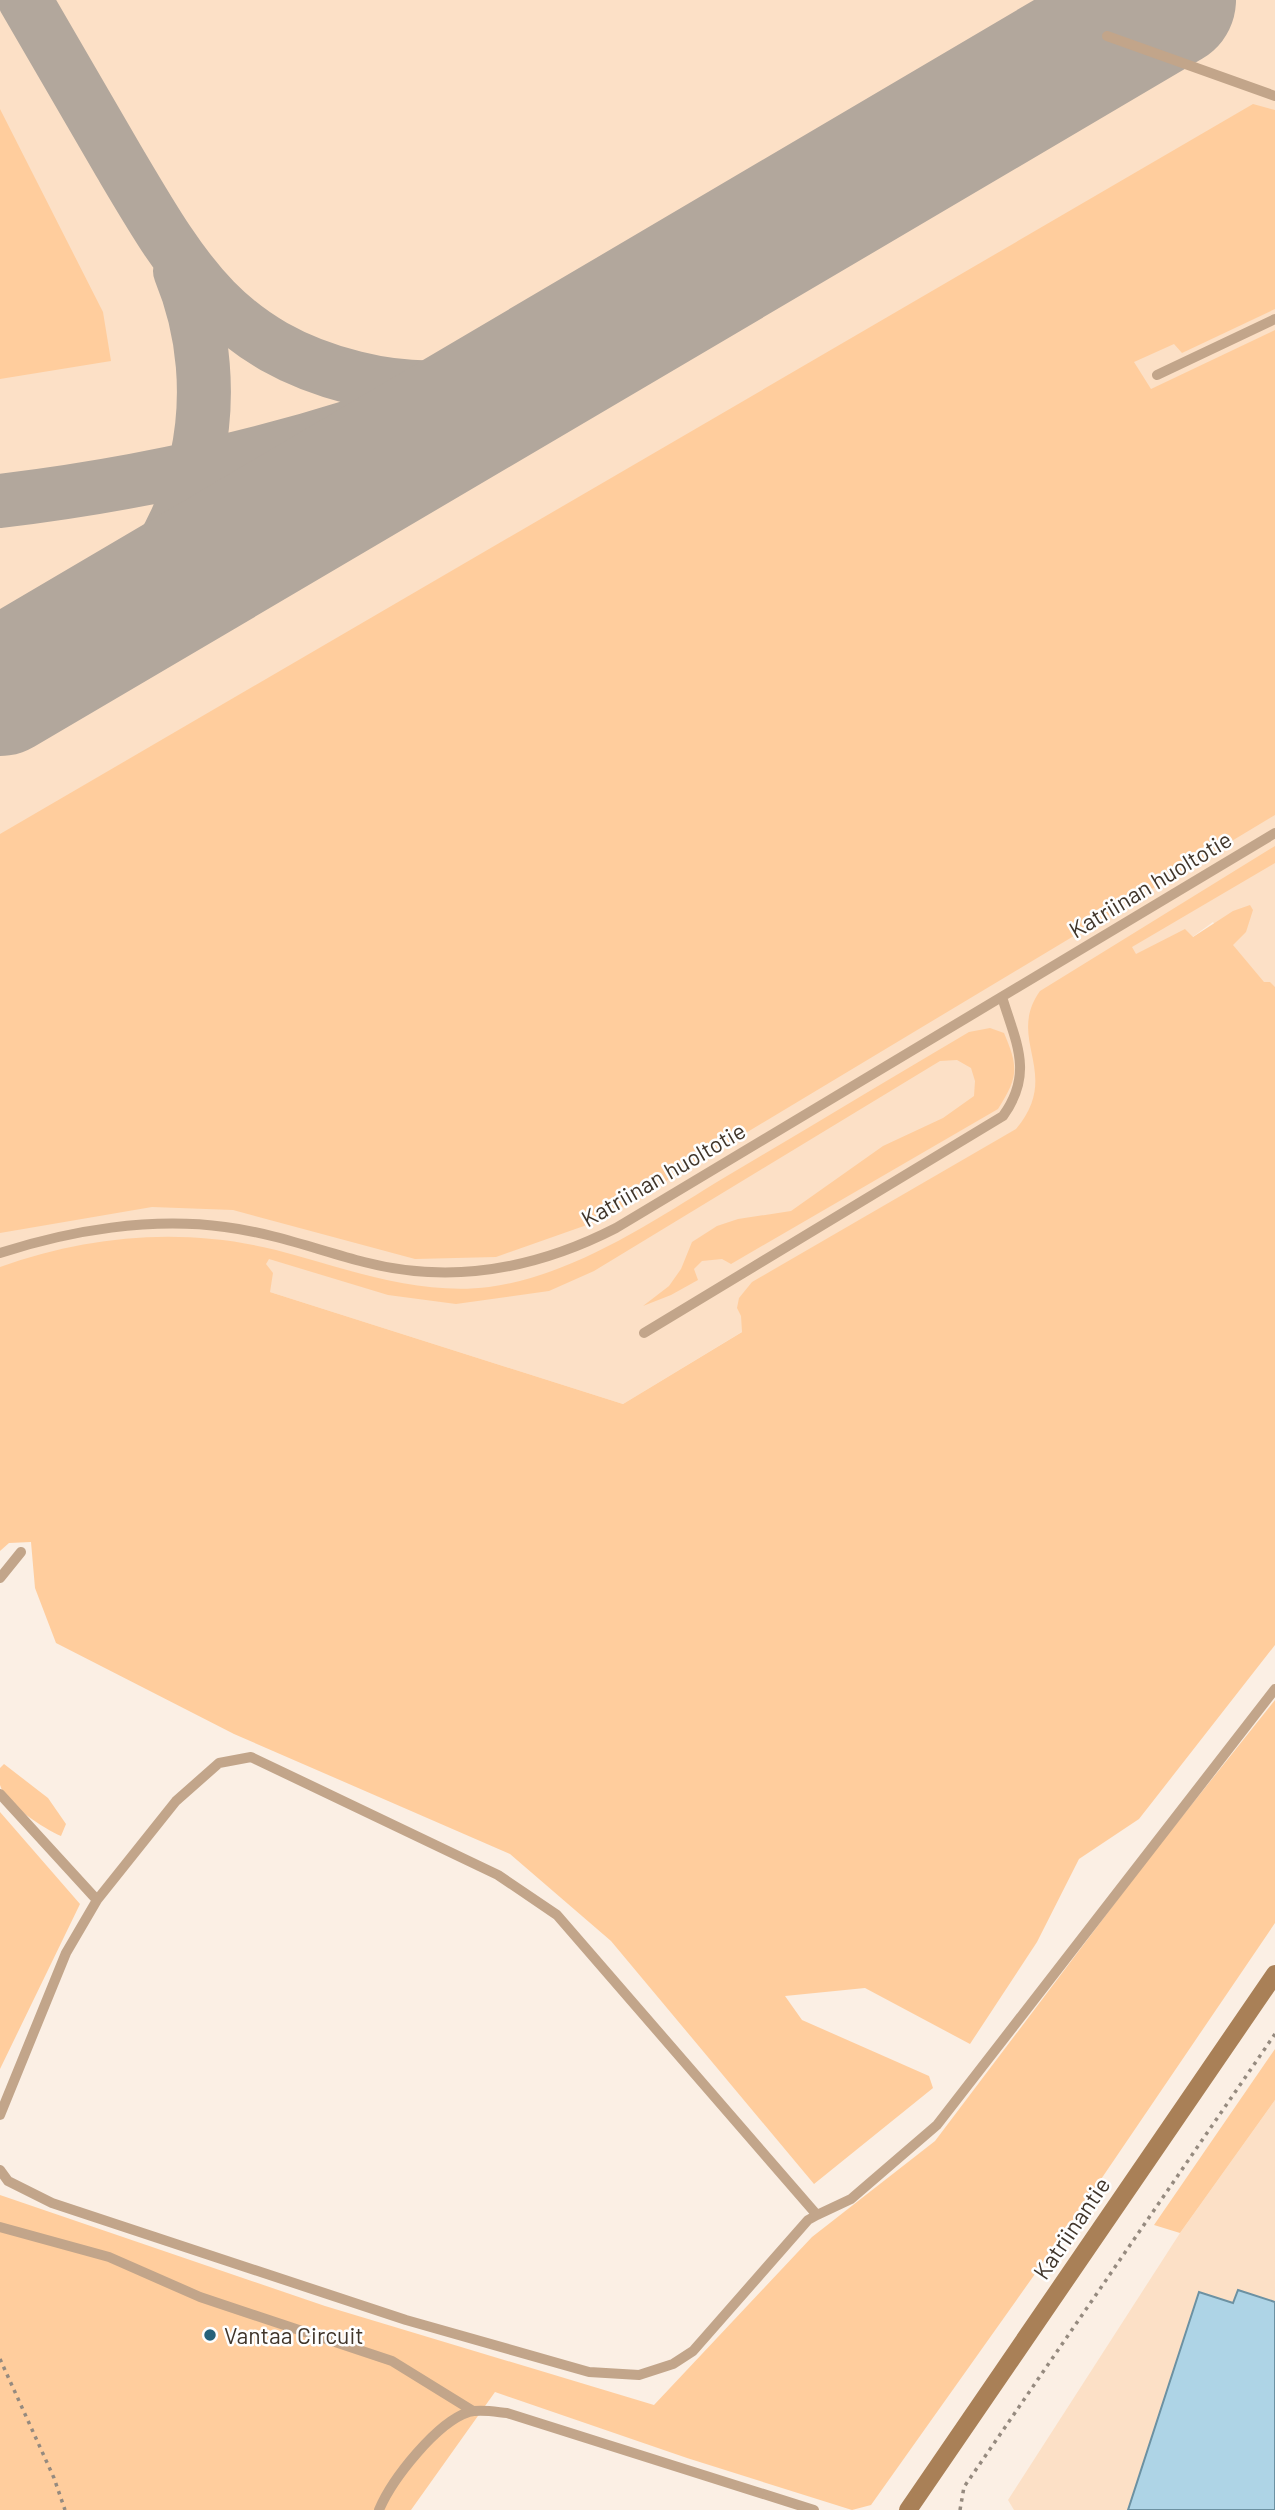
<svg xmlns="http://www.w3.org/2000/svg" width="1275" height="2510" viewBox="0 0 1275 2510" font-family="Barlow,sans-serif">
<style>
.built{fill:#fce0c6}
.green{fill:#ffcd9d}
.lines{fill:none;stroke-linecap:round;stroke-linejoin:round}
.taxiway{stroke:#b2a79c;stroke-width:54}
.runway{stroke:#b2a79c;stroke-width:136}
.building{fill:#aed4e6;stroke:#6c91a2;stroke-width:2}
.path{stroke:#958a7f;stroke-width:3.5;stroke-dasharray:3.5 5;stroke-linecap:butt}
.lane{stroke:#c2a58a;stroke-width:10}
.secondary{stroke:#a98057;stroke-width:18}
.poi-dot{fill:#27627a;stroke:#fefefe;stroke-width:2.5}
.labels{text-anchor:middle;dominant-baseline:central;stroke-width:5;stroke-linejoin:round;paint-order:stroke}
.street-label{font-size:23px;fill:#40352a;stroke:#fefefe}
.poi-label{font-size:23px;fill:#40352a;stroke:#fefefe;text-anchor:start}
</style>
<rect width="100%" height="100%" fill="#fbefe4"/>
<!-- built -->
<path class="built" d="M0,0H1275V1014L1213,922L1077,1022L1082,1126L623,1404L270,1292L0,1438Z
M1275,2100V2510H1014L1008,2500L1017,2486L1180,2233Z"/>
<!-- green -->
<path class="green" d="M1253,104L1275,110V309L1182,353L1174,344L1134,362L1151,389L1275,330V815L601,1220L496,1257L415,1259L233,1210L152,1207L0,1233V834Z
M0,109L103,312L111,361L0,379Z
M1275,846V863L1132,947L1136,954L1185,929L1193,937L1233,911L1250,905L1253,910L1246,932L1233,945L1264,982H1270L1275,987V1645L1139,1819L1079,1859L1037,1942L970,2044L865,1988L785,1996L802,2020L929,2076L933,2088L814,2184L611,1941L510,1854L234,1734L56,1643L35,1588L31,1542L9,1543L0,1551V1267C90,1235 183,1227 276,1250C344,1268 417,1296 489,1287C576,1275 654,1220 727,1176C808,1128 888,1080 969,1032L990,1028L1004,1033C1019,1068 1018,1077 998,1109L731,1264L722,1259L702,1261L694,1269L698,1280L671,1295L643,1306L669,1286L681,1269L692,1242L717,1226L738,1219L791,1211L883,1146L943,1118L974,1096L975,1081L971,1068L957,1060L940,1061L594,1271L549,1291L456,1304L388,1295L269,1259L266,1264L273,1273L270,1292L623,1404L742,1332L741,1316L737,1308L739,1298L752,1282L1016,1129C1063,1073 1005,1040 1040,991Z
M1275,1700V1923L1074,2219L871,2505L852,2510L687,2458L495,2392L411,2510H0V2195L325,2306L654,2405L812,2237L935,2141L1149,1858Z
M4,1764L48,1798L66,1824L61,1836C44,1829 5,1803 0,1785C0,1780 0,1773 0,1768Z
M0,1812L80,1904L0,2069Z
M1275,2049V2100L1180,2233L1154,2225Z"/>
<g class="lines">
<!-- taxiway -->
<path class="taxiway" d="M25,0C56,53 87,107 118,160C182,268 224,345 355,378C403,390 454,391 501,377C530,369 557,355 585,344
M892,163L1021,74L1116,0
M546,352L700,275
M0,501C150,483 299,449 440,396
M15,679C43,661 73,645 98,623C201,537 230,392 180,271"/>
<!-- runway -->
<path class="runway" d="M0,688L1168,0"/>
</g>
<!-- building -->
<path class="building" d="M1238,2290L1275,2302V2510H1128L1199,2292L1233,2303Z"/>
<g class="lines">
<!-- path -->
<path class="path" d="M0,2359L54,2478L65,2510
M960,2510L964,2487L1275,2034"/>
<!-- lane -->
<path class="lane" d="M1107,36L1275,96
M1157,375L1275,319
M0,1253C71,1230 151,1217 225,1227C273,1233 318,1250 364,1262C453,1285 536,1269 616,1228L1275,833
M644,1333L1003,1116C1034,1073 1016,1043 1002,997
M0,1578L21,1552
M0,1794L97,1900L176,1801L219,1763L251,1757L498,1875L557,1915L817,2215L851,2199L937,2125L1275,1689
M0,2115L66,1953L97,1900
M0,2170L8,2181L52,2203L406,2320L589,2372L639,2375L673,2364L693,2351L808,2220L817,2215
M0,2227L109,2257L200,2297L392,2361L473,2411
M379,2510C392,2479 437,2422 469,2412C480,2409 496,2412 507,2413L814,2510"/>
<!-- secondary -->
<path class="secondary" d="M908,2510L1275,1974"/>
</g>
<!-- markers -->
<circle class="poi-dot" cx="210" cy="2335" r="7"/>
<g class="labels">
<!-- street labels -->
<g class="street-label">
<text transform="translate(1150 884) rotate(-31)">Katriinan huoltotie</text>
<text transform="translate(663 1174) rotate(-30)">Katriinan huoltotie</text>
<text transform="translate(1071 2228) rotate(-56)">Katriinantie</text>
</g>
<!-- poi labels -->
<g class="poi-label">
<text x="224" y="2335">Vantaa Circuit</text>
</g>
</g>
</svg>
